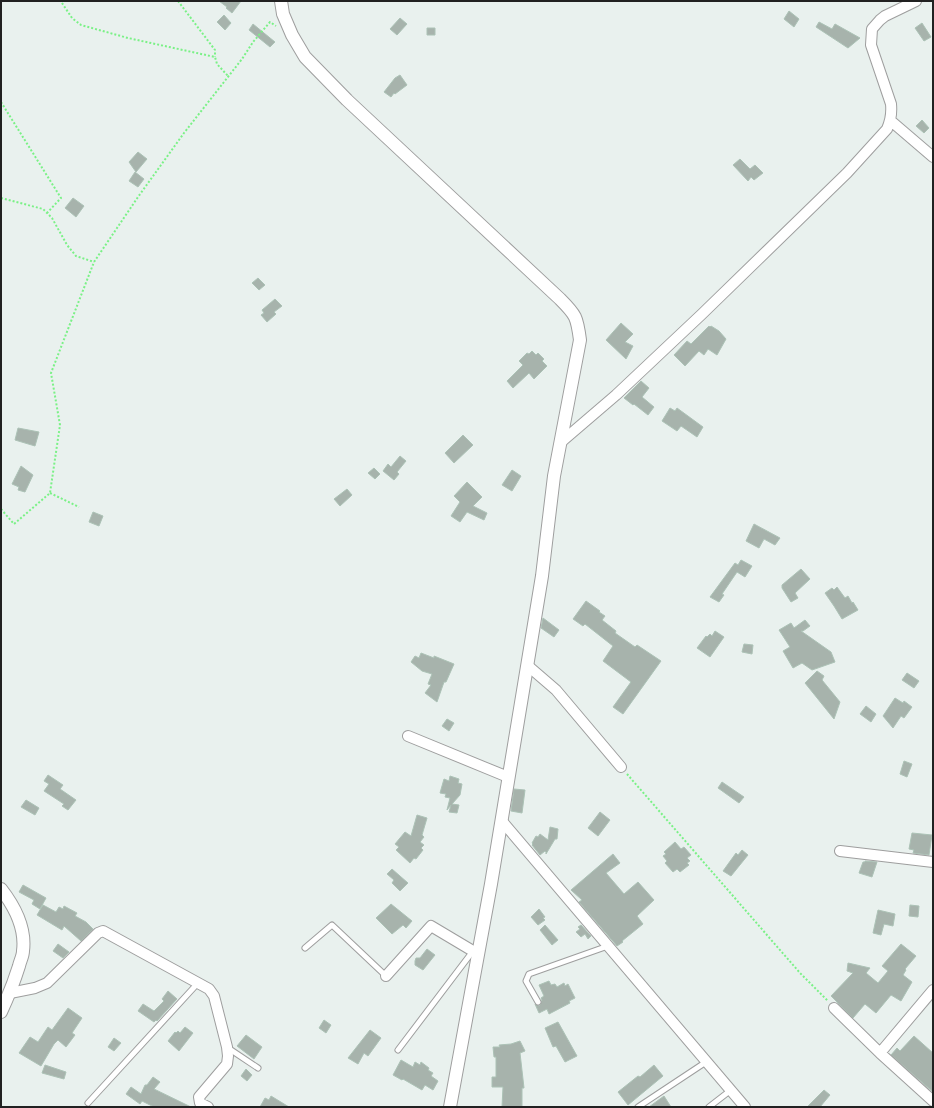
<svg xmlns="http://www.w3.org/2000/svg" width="934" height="1108" viewBox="0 0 934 1108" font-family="Cabin,sans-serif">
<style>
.building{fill:#a7b3ac;stroke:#acc2b6}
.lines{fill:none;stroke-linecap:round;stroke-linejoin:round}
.service-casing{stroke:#9e9e9e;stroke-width:7}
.minor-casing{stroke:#9e9e9e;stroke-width:12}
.tertiary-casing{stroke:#9e9e9e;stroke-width:14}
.path{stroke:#7af186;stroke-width:2;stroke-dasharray:2 2;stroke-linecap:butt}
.service{stroke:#fff;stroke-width:5}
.minor{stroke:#fff;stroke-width:10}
.tertiary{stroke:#fff;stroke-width:12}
</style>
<rect width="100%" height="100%" fill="#e9f1ee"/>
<!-- building -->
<path class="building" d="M219,1H241L232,13L226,8L227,7Z
M789,11L799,19L794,27L784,19Z
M224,15L231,23L225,30L217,22Z
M400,18L407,24L397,35L390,29Z
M819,22L832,29L835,24L860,38L848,48L816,27Z
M922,23L931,37L924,41L915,28Z
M253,24L275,42L270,47L249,30Z
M427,28H435V35H427Z
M400,75L407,85L395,94L394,93L391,97L384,92L395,78Z
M922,120L929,128L924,133L916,126Z
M138,152L147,159L136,172L129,162Z
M740,159L750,169L755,165L763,173L754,180L751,177L748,181L733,165Z
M135,172L144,179L138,187L129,181Z
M73,198L84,206L76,217L65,208Z
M258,278L265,285L259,290L252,283Z
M275,299L282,306L274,312L276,314L267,322L261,315L264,313L262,310Z
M621,323L633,334L625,342L633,346L626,359L606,340Z
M709,326L710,327L711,326L719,331L726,339L717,355L708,349L704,355L699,351L685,366L674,355L687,341L691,344Z
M532,351L536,355L538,353L544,359L542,361L547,366L534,379L529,373L513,388L507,381L523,365L519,361L527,353L529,354Z
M641,381L649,388L642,397L654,407L648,415L634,404L633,405L624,398Z
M670,408L675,411L677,408L703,427L697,437L681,426L677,431L662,421Z
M18,428L39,432L35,446L15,440Z
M463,435L473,445L454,463L445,453Z
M400,456L406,461L397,472L399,474L394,480L383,471L388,464L391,467Z
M21,466L33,475L25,492L18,490L19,487L12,484Z
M374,468L380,474L375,479L368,473Z
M512,470L521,476L512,491L502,485Z
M467,482L482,497L473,506L487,513L484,520L467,512L460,522L451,516L460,502L454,496Z
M347,489L352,495L340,506L334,499Z
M93,512L103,516L99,526L89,522Z
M754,524L780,538L775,545L764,539L759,548L746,541Z
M741,560L752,566L745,577L737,572L722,594L724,595L719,602L710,597L735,563L738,565Z
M801,569L810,579L795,593L798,598L791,602L782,588V585Z
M837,587L845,598L848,596L852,603L853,602L858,610L842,619L834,606L825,593L832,588L834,590Z
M586,601L600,611L599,612L605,616L602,620L616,631L615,633L635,647L637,645L661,661L623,714L613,707L631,682L603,661L613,646L585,624L583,626L573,619Z
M543,618L559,630L554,637L541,628Z
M805,620L810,626L803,631H801L831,652L835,662L812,670L802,663L793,668L783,651L790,647L779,630L791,623L794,628Z
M715,631L724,637L710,657L697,648L706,636L707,637L710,634L712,636Z
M744,644L753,645L752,654L742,652Z
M421,653L434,658V656L454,664L446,682H444L437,702L425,693L431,685L428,684L432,674L422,671L411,662L415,656L419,658Z
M817,671L824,676L822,680L840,702L834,719L805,683Z
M907,673L919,681L914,688L902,680Z
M895,698L903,703L904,701L912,707L904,718L901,716L893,728L883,716Z
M866,706L876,714L871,722L860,714Z
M447,719L454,723L449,731L442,726Z
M904,761L912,764L907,777L900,774Z
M48,775L63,785L60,789L76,800L68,810L62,806L64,804L44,791L49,784L44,781Z
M450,776L459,779L458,783L462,784L460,795L452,804L459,805L457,813L449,812L451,805L447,810L450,798L445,797L446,794L440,793L444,779L449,781Z
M722,782L744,797L739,803L718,788Z
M514,789L525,790L522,813L511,811Z
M26,800L39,808L35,815L21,807Z
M600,812L610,820L598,836L588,828Z
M417,815L427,818L422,835L424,837L420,842L424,845L421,848L423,850L416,859L414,858L410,863L396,850L399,847L395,844L405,832L411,836Z
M550,827L558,829L557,839H555L546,854V852L545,851L540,855L532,845L533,844L532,843L536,836L538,837L540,834L548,840Z
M912,833L932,835L929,855L913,853L914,850L909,849Z
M675,842L681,849L684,847L691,855L687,858L690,861L687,863L689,865L680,872L677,869L673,872L665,863L667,861L663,856L666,854L664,852Z
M742,850L748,855L731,876L723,871L736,853L738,855Z
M613,854L620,863L606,873L624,894L638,882L654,900L637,916L643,924L622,941L623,942L617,946L579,902L582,900L571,890Z
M865,861L877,862L872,877L859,873L863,862H865Z
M392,869L408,883L400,891L392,883L394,880L387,874Z
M23,885L46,898L40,909L32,904L34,900L19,892Z
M391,904L412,921L406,928L403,925L392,934L376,918Z
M43,905L56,912L59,907L63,909L64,906L77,913L75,916L86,922L93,929L81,941L64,926L62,930L37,915Z
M910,905L919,906L918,917L909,916Z
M539,909L545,917L543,918L545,920L538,925L531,917Z
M878,910L895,914L893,926L884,924L881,935L873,933Z
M545,925L558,940L552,945L540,930Z
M581,925L591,936L588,939L585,934L581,937L576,932L580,929L578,927Z
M58,944L69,952L63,958L53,951Z
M901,944L916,956L905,969L906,970L903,975L912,982L901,1001L891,995L876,1013L865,1004L853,1018L831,996L853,973L847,971L848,963L870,968L866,973L878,983L888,971L882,966Z
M427,949L435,955L423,970L415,965V961L416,958H420Z
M549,981L551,985L555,984L557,987L564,983L565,986L568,984L575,998L569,1001L570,1003L549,1014L547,1009L539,1013L535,1004L538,1006L540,1005L542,1000L541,998L544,996L539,985Z
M168,991L177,999L157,1021L156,1020L154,1022L138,1011L143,1004L154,1011L164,1001L162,999Z
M68,1008L82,1018L72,1033L75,1035L66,1047L58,1040L54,1044L41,1066L19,1053L30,1037L38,1042L48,1027L52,1030Z
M324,1020L331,1025L326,1033L319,1028Z
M558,1022L577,1056L565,1062L556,1046L553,1047L545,1028Z
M185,1027L193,1033L179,1051L168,1041L175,1032L176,1033L178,1031L180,1033Z
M370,1030L381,1038L368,1056L364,1053L358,1064L348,1058Z
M246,1035L262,1047L254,1059L237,1046Z
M914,1036L933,1053V1092L891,1055L897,1048L900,1051Z
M114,1038L121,1043L114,1051L108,1047Z
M520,1041L525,1051L520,1053L524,1088H522V1107H502L503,1087H492V1077H496V1057H494L493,1047H500L499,1045L511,1044Z
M401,1060L413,1067L415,1062L420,1065L421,1062L429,1068L428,1070L433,1073L431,1076L438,1081L433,1090L425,1085L422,1090L403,1079L402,1080L393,1075Z
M45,1065L66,1072L64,1079L42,1073Z
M654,1065L663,1076L628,1105L618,1092L638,1076L640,1077Z
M246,1069L252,1075L247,1081L241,1076Z
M153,1077L160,1082L154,1089L191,1107H154L142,1101L140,1104L126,1094L131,1087L141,1094L145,1085H147Z
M824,1090L830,1095L820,1107H807Z
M271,1096L289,1107H260L265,1098L269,1100Z
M664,1096L671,1107H649Z"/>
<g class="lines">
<!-- service casing -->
<g class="service-casing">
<path id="service" d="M305,948L332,925L386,976
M538,1002L526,981L529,974L608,946
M228,1048L258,1068
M398,1050L473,951
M88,1103L198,983
M638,1107L706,1062
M709,1107L731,1090"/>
</g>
<!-- minor casing -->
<g class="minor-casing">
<path id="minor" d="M891,121L933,157
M560,443L616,395L702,314L847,173L887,129C891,120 892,114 891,104L871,45L872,29L880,20L885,16L916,1
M527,665L556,690L621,767
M408,736L508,777
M501,820L745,1107
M840,851L933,862
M386,976L431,926L478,954
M10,993L35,988L47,983L98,933L103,931L209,989L214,996L227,1047L228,1056L227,1064L199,1097L200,1103L208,1107
M834,1008L880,1053L933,1101
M880,1053L933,990"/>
</g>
<!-- tertiary casing -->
<g class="tertiary-casing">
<path id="tertiary" d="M281,1L283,14L292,35L305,57L347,100L560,299C576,315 577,317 580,340L554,476L542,576L491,884L450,1107
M1,889C15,907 26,928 23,951C23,956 20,961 19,966C14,982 8,997 1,1012"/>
</g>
<!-- path -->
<path class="path" d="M178,1L215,50V57
M62,3L72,18L81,25L128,38L215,57L217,64L228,76
M1,102L61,198L47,213
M1,198L43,209L52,218L67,245L76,256L94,262
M50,493L79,507
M1,509L14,524L50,493L60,425L51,373L94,262L138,197L184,133L242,59L253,42L270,22L276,26
M627,774L800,973L828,1001"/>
<!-- service -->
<use href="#service" class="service"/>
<!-- minor -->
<use href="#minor" class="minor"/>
<!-- tertiary -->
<use href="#tertiary" class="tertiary"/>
</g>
<!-- border -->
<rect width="934" height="1108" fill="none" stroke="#212121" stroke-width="4"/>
</svg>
